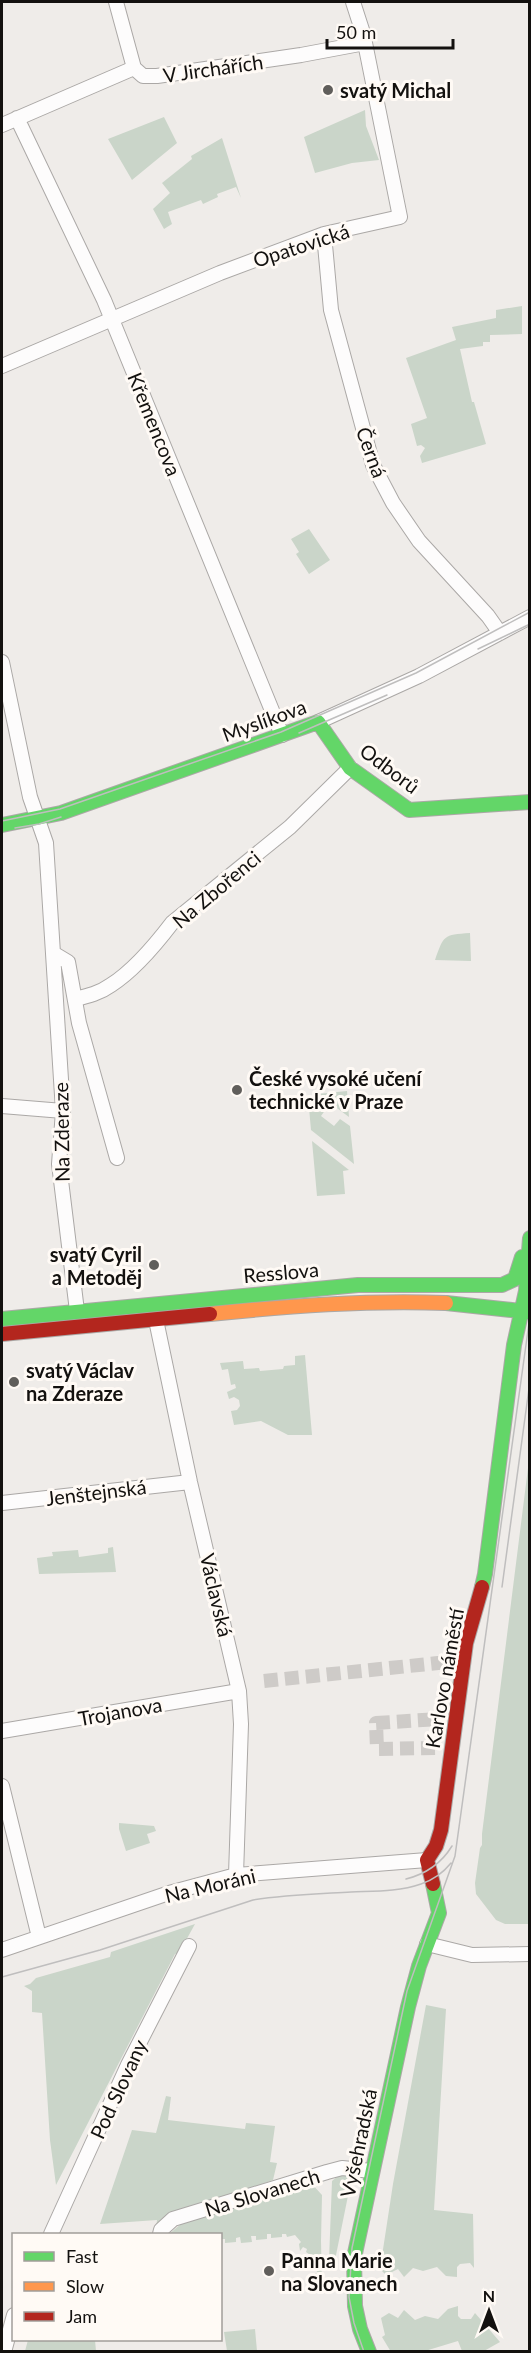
<svg xmlns="http://www.w3.org/2000/svg" width="531" height="2353" viewBox="0 0 531 2353" font-family="Lato,sans-serif">
<style>
.green{fill:#cad5c9}
.lines{fill:none;stroke-linecap:round;stroke-linejoin:round}
.street-tunnel{stroke:#cecbc8;stroke-width:14;stroke-dasharray:14 7;stroke-linecap:butt}
.street-casing{stroke:#aba8a6;stroke-width:16}
.fast-casing{stroke:#aba8a6;stroke-width:16}
.slow-casing{stroke:#aba8a6;stroke-width:16}
.jam-casing{stroke:#aba8a6;stroke-width:16}
.street{stroke:#fdfcfc;stroke-width:14}
.fast{stroke:#63d668;stroke-width:14}
.slow{stroke:#ff974d;stroke-width:14}
.jam{stroke:#b3261e;stroke-width:14}
.tram{stroke:#bfbebe;stroke-width:1.5}
.poi-dot{fill:#605e5b;stroke:#fffaf5;stroke-width:2}
.labels{text-anchor:middle;dominant-baseline:central;stroke-width:6;stroke-linejoin:round;paint-order:stroke}
.street-label{font-size:20px;fill:#13110f;stroke:#fffaf5}
.poi-label{font-size:20px;font-weight:bold;fill:#13110f;stroke:#fffaf5;text-anchor:start}
</style>
<rect width="100%" height="100%" fill="#efece9"/>
<!-- green -->
<path class="green" d="M365,110L366,126L379,160L352,163L315,173L304,137Z
M164,117L177,143L132,180L108,139Z
M222,138L241,198L236,187L217,194L218,197L203,204L201,200L168,212L172,224L164,229L153,209L170,193L162,183L192,159L191,156Z
M522,306V334L490,335V342H483V346L460,349L472,402H474L486,444L422,463L420,456L425,448L421,445L417,446L411,424L427,418L406,358L456,340L452,327L496,318V310Z
M309,529L330,560L309,574L296,554L299,552L291,539Z
M470,933L471,961L435,960C444,935 443,935 470,933Z
M347,1091L349,1117L318,1094Z
M308,1097L326,1109L321,1116L334,1126L340,1119L350,1126L354,1164L311,1130Z
M312,1141L349,1170L343,1171L345,1194L317,1196Z
M305,1355L312,1435H288L261,1421L234,1425L231,1411L237,1410L240,1406L239,1400L234,1397L229,1399L227,1392L236,1388L235,1384L231,1385L228,1369L222,1370L220,1363L243,1361L244,1369L259,1368L260,1371L283,1369L284,1366L295,1365V1356Z
M529,1460V1924H505L496,1920L476,1894L475,1883L480,1848L482,1845V1834Z
M113,1547L116,1572L39,1574L37,1558L53,1556L52,1552L78,1550L79,1557L108,1553V1548Z
M119,1823L154,1826L156,1831L147,1834L150,1843L126,1851L119,1829Z
M195,1924L179,1953L175,1954L56,2185L50,2140L42,2013L32,2012V1991L24,1986L30,1984L36,1978L110,1957L111,1952Z
M426,2005L446,2009L434,2210L473,2214L474,2268L470,2263L460,2264L457,2267V2277L446,2276L437,2267L423,2271L413,2268L404,2277L398,2269L386,2275L380,2269L393,2184Z
M166,2096L171,2097L168,2120L245,2129L246,2123L275,2126L270,2162L277,2163L273,2180L206,2205L156,2229L157,2220L100,2224L132,2130L156,2133Z
M338,2176H352L335,2260H329L332,2181Z
M312,2184L322,2195L321,2241L322,2287L310,2289L308,2285L315,2273H318L316,2270L315,2261L317,2257H313L306,2252L307,2249L303,2247L300,2251L299,2244L301,2242L295,2235L287,2237L286,2234H282V2237L271,2238V2234H267V2239L256,2240V2236H251L252,2242L241,2243L240,2237L236,2238V2242L225,2243V2239H221L220,2234H169L181,2224Z
M458,2306V2316L461,2319H471L475,2313L500,2342L484,2351H462L458,2341L425,2351L391,2352L382,2337L385,2335L381,2318L389,2313L398,2318L404,2310L415,2320L425,2316L438,2319L448,2309Z
M255,2329L257,2351H227L224,2332Z
M28,2340H95L96,2351H25Z"/>
<g class="lines">
<!-- street-tunnel -->
<path class="street-tunnel" d="M264,1681L448,1662
M435,1748L377,1749L376,1723L439,1719"/>
<!-- street casing -->
<g class="street-casing">
<path id="street" d="M116,2L134,68
M134,68L143,76H157L301,55L365,43
M17,118L104,300L282,735
M2,125L134,68
M324,234L331,310L373,465L393,503L419,541L488,616L500,633
M2,366L220,273L324,234L400,217L363,33L353,2
M2,662L30,797L46,843L63,1111L59,1164L77,1311
M318,722L419,676L530,617
M53,953L68,962L79,1023L117,1158
M75,999C88,996 100,993 111,985C133,971 156,944 172,923L290,827L350,768
M2,1106L63,1111
M156,1320L190,1482L239,1691L241,1724L236,1875
M2,1503L190,1482
M2,1731L239,1691
M2,1786L39,1937
M427,1944L472,1955L530,1954
M2,1950L169,1893L236,1875L427,1860
M51,2234L128,2065L189,1946
M160,2234L161,2230L173,2219L327,2172L342,2168L372,2171
M4,2352L14,2315"/>
</g>
<!-- fast casing -->
<g class="fast-casing">
<path id="fast" d="M2,825L61,813L318,722L350,768L409,810L530,802
M446,1303L530,1312
M2,1319L358,1285H502L515,1279L522,1257
M482,1587L485,1574L514,1345L526,1291L530,1238
M369,2352L360,2329L355,2306L354,2258L408,2007L419,1966L439,1913L433,1884"/>
</g>
<!-- slow casing -->
<g class="slow-casing">
<path id="slow" d="M210,1314C289,1306 366,1300 446,1303"/>
</g>
<!-- jam casing -->
<g class="jam-casing">
<path id="jam" d="M2,1334L210,1314
M433,1884L427,1860L436,1846L441,1830L466,1643L482,1587"/>
</g>
<!-- street -->
<use href="#street" class="street"/>
<!-- fast -->
<use href="#fast" class="fast"/>
<!-- slow -->
<use href="#slow" class="slow"/>
<!-- jam -->
<use href="#jam" class="jam"/>
<!-- tram -->
<path class="tram" d="M478,649L530,624
M299,733L387,695
M2,821L60,809L281,732L416,673L530,612
M15,828L39,824L61,817
M502,1587L530,1381
M406,1879C426,1874 441,1864 452,1846
M2,1977L100,1950L253,1900C285,1895 318,1894 351,1892C374,1891 398,1892 421,1884C433,1880 443,1873 451,1863
M364,2352L354,2323L349,2297L352,2248L407,1991L455,1856L530,1316"/>
</g>
<!-- markers -->
<g class="poi-dot">
<circle cx="328" cy="90" r="6"/>
<circle cx="237" cy="1090" r="6"/>
<circle cx="154" cy="1265" r="6"/>
<circle cx="14" cy="1382" r="6"/>
<circle cx="269" cy="2271" r="6"/>
</g>
<g class="labels">
<!-- street labels -->
<g class="street-label">
<text transform="translate(213 68) rotate(-8)">V Jirchářích</text>
<text transform="translate(301 245) rotate(-18)">Opatovická</text>
<text transform="translate(155 424) rotate(68)">Křemencova</text>
<text transform="translate(372 452) rotate(70)">Černá</text>
<text transform="translate(264 720) rotate(-20)">Myslíkova</text>
<text transform="translate(390 768) rotate(37)">Odborů</text>
<text transform="translate(216 889) rotate(-40)">Na Zbořenci</text>
<text transform="translate(61 1132) rotate(-91)">Na Zderaze</text>
<text transform="translate(281 1272) rotate(-5)">Resslova</text>
<text transform="translate(96 1492) rotate(-7)">Jenštejnská</text>
<text transform="translate(217 1595) rotate(77)">Václavská</text>
<text transform="translate(444 1678) rotate(-80)">Karlovo náměstí</text>
<text transform="translate(120 1711) rotate(-10)">Trojanova</text>
<text transform="translate(210 1885) rotate(-13)">Na Moráni</text>
<text transform="translate(118 2089) rotate(-65)">Pod Slovany</text>
<text transform="translate(358 2143) rotate(-78)">Vyšehradská</text>
<text transform="translate(262 2192) rotate(-17)">Na Slovanech</text>
</g>
<!-- poi labels -->
<g class="poi-label">
<text x="340" y="90">svatý Michal</text>
<text x="249" y="1078">České vysoké učení<tspan x="249" dy="23">technické v Praze</tspan></text>
<text x="142" y="1254" text-anchor="end">svatý Cyril<tspan x="142" dy="23">a Metoděj</tspan></text>
<text x="26" y="1370">svatý Václav<tspan x="26" dy="23">na Zderaze</tspan></text>
<text x="281" y="2260">Panna Marie<tspan x="281" dy="23">na Slovanech</tspan></text>
</g>
</g>
<!-- border -->
<rect width="531" height="2353" fill="none" stroke="#13110f" stroke-width="6"/>
<!-- legend -->
<rect x="12" y="2233" width="210" height="108" fill="#fffaf5" stroke="#a19d99" stroke-width="1.5"/>
<rect x="24" y="2252" width="30" height="9" fill="#63d668" stroke="#a19d99" stroke-width="1.5"/>
<text x="66" y="2263" font-size="18" fill="#13110f">Fast</text>
<rect x="24" y="2282" width="30" height="9" fill="#ff974d" stroke="#a19d99" stroke-width="1.5"/>
<text x="66" y="2293" font-size="18" fill="#13110f">Slow</text>
<rect x="24" y="2312" width="30" height="9" fill="#b3261e" stroke="#a19d99" stroke-width="1.5"/>
<text x="66" y="2323" font-size="18" fill="#13110f">Jam</text>
<!-- north arrow -->
<g transform="translate(489 2311)" stroke="#fffaf5" stroke-width="4.5" paint-order="stroke">
<path d="M0-4.5L10 22L0 15L-10 22Z" fill="#13110f"/>
<text y="-9" font-size="16" font-weight="bold" text-anchor="middle" fill="#13110f">N</text>
</g>
<!-- scale -->
<path d="M327 39v9h126v-9" fill="none" stroke="#13110f" stroke-width="3"/>
<text x="336" y="39" font-size="18" fill="#13110f" stroke="#fffaf5" stroke-width="4.5" paint-order="stroke">50 m</text>
</svg>
